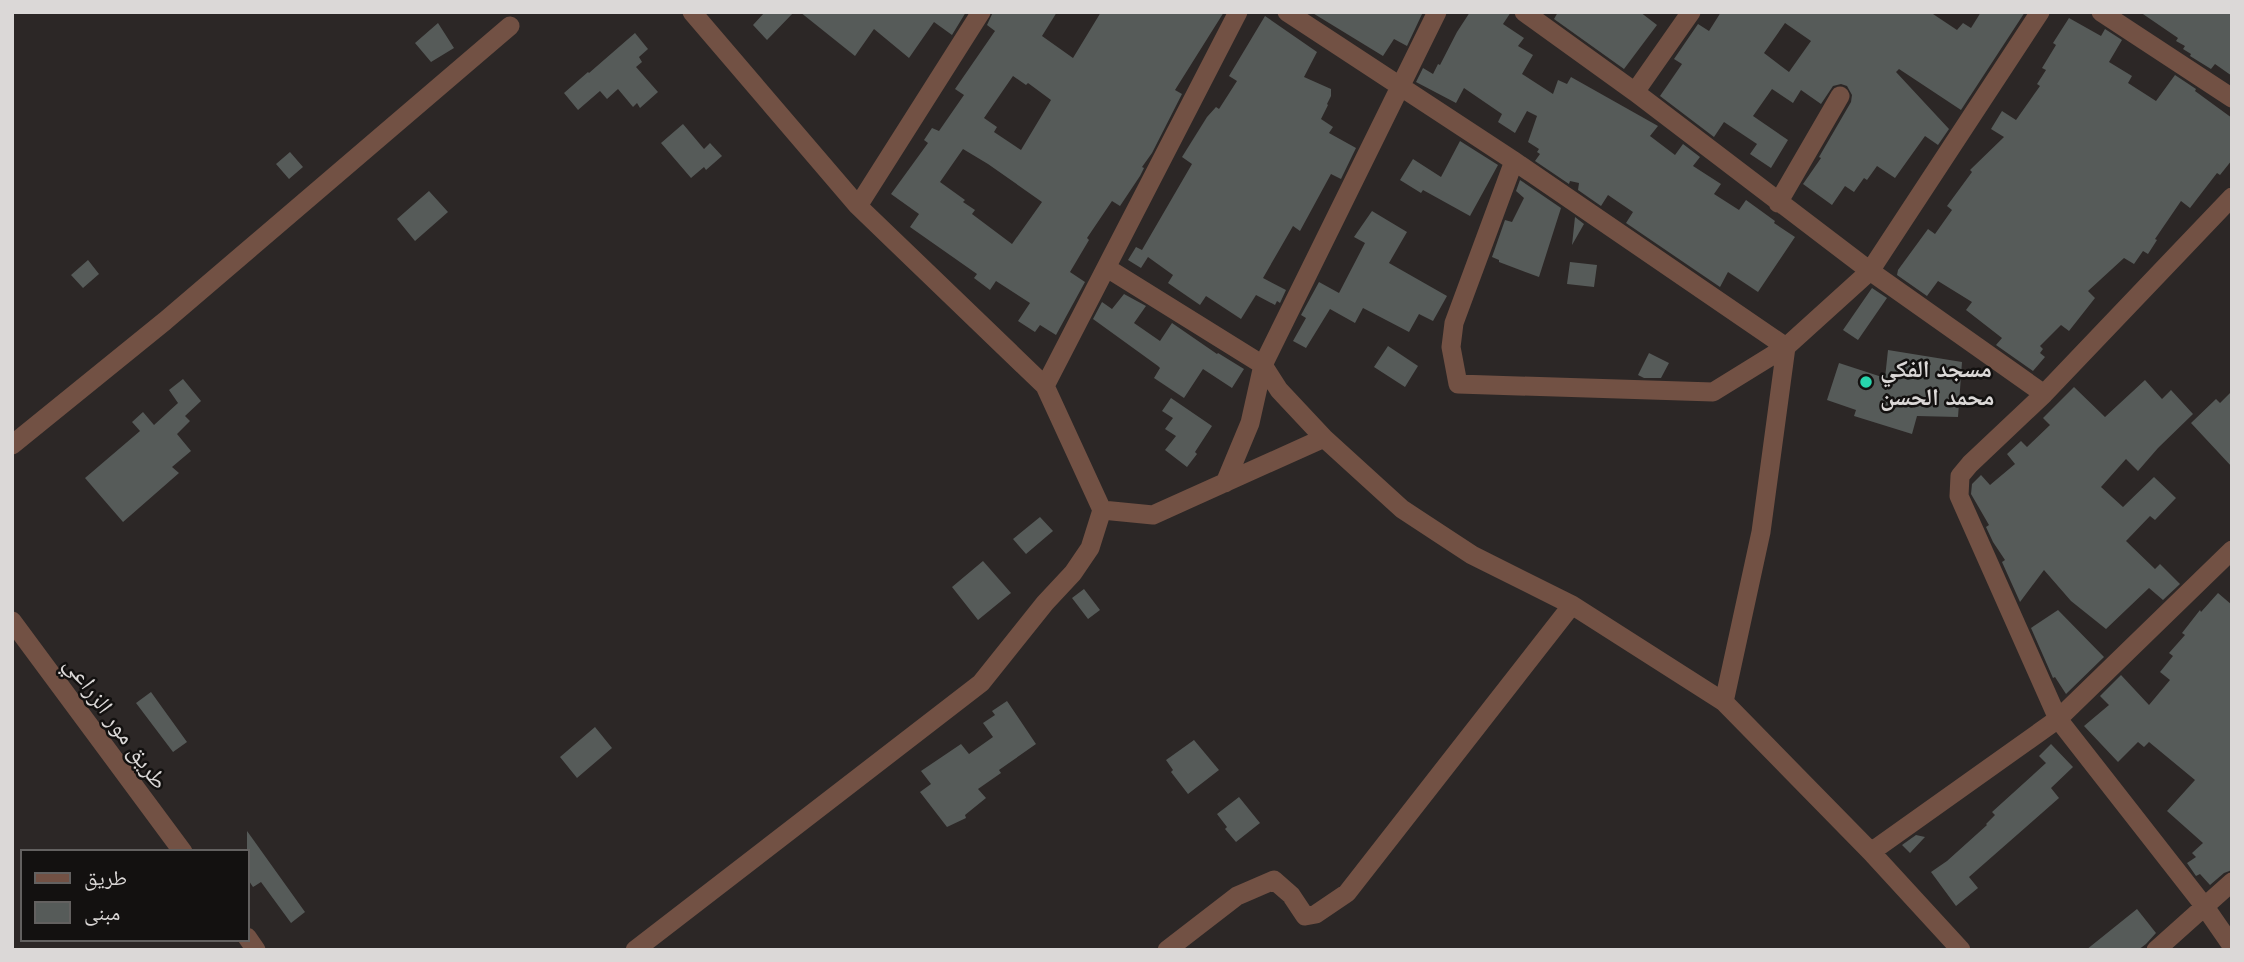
<svg xmlns="http://www.w3.org/2000/svg" width="2244" height="962" viewBox="0 0 2244 962" font-family="Quicksand,'Noto Naskh Arabic',sans-serif">
<style>
.building{fill:#565b59;fill-rule:evenodd}
.lines{fill:none;stroke-linecap:round;stroke-linejoin:round}
.minor{stroke:#725144;stroke-width:19}
.poi-dot{fill:#27d5ad;stroke:#131110;stroke-width:2.5}
.labels{text-anchor:middle;dominant-baseline:central;stroke-width:5;stroke-linejoin:round;paint-order:stroke}
.poi-label{font-size:24px;font-weight:bold;fill:#dbd8d7;stroke:#131110;text-anchor:start}
.street-label{font-size:24px;fill:#dbd8d7;stroke:#131110}
</style>
<rect width="100%" height="100%" fill="#2c2726"/>
<!-- building -->
<path class="building" d="M765,12H794L767,40L753,25Z
M800,12H966L952,35L934,22L909,58L874,29L855,56Z
M993,12H1057L1042,36L1073,58L1101,12H1224L1175,90L1182,94L1152,153L1142,167L1144,168L1140,176L1120,206L1112,201L1087,238L1089,240L1070,272L1085,282L1056,335L1040,325L1035,332L1018,321L1030,303L996,281L990,290L974,278L977,274L910,227L919,214L891,194L928,143L924,140L932,128L939,131L964,95L955,89L995,31L987,25ZM1013,76L1026,85L1028,83L1051,100L1021,150L994,132L997,127L984,118ZM963,149L988,164L1042,202L1012,244L972,214L975,210L963,202L965,200L940,182Z
M1311,12H1423L1407,46L1394,39L1383,56Z
M1470,12H1511L1503,24L1524,38L1518,46L1533,55L1522,74L1553,94L1558,80L1567,84L1571,77L1658,126L1650,136L1675,155L1683,144L1700,157L1693,166L1721,184L1714,194L1739,210L1746,200L1775,221L1774,223L1795,237L1758,292L1728,272L1720,287L1626,223L1633,212L1608,195L1601,206L1578,190L1579,183L1570,181L1569,184L1535,161L1540,154L1537,152L1539,149L1528,142L1537,116L1527,111L1515,133L1498,122L1502,114L1464,88L1456,103L1416,82L1423,68L1433,74L1438,64L1440,65L1457,32Z
M1558,12H1640L1657,25L1624,69L1554,19Z
M1721,12H1930L1957,30L1963,23L1971,28L1981,12H2025L1961,110L1899,69L1896,72L1949,129L1938,145L1925,136L1895,178L1877,166L1867,180L1864,178L1854,192L1845,186L1832,205L1803,184L1821,158L1819,157L1851,102L1852,95L1847,86L1841,84L1833,86L1821,104L1801,90L1793,103L1772,89L1753,116L1788,140L1771,168L1750,154L1757,144L1724,122L1714,137L1660,96L1682,64L1674,59L1698,24L1709,31ZM1785,23L1811,41L1789,72L1764,53Z
M2140,12H2232V76L2215,64L2211,69L2190,56L2191,54L2183,49L2185,46L2176,41L2178,38Z
M1265,16L1317,52L1304,77L1331,89V96L1327,104L1328,105L1321,119L1333,127L1329,133L1356,148L1341,179L1331,174L1300,231L1293,226L1263,278L1286,290L1280,303L1277,301L1275,305L1256,295L1241,319L1206,296L1200,305L1168,283L1173,275L1148,257L1141,268L1128,260L1136,247L1142,250L1192,164L1182,157L1207,117L1216,107L1219,109L1237,81L1229,76Z
M2069,18L2101,36L2105,29L2122,40L2109,62L2132,76L2128,83L2156,101L2175,75L2196,89L2195,91L2232,118V160L2220,175L2217,173L2190,208L2181,201L2155,239L2157,240L2148,254L2143,251L2134,264L2124,258L2088,291L2095,298L2069,331L2061,325L2040,346L2043,349L2040,353L2045,357L2033,371L1996,345L2002,338L1966,310L1972,302L1938,281L1927,296L1897,275L1898,270L1928,229L1935,234L1952,210L1947,206L1972,172L1970,170L2004,137L1991,129L2002,111L2016,120L2040,86L2037,84L2046,70L2042,68L2056,45L2053,43Z
M438,23L454,48L431,62L415,43Z
M635,33L648,49L639,57L642,62L636,67L658,92L640,108L637,103L633,107L618,89L607,99L600,91L578,110L564,93L588,72L589,73Z
M683,124L704,149L710,143L722,156L706,170L704,167L691,178L661,143Z
M1460,141L1498,165L1470,216L1423,190L1421,193L1400,180L1413,159L1441,177Z
M290,152L303,167L289,179L276,164Z
M1520,180L1561,208L1539,277L1499,262V260L1492,257L1505,220L1512,222L1524,198L1516,191Z
M429,191L448,212L415,241L397,219Z
M1372,211L1407,232L1389,263L1447,296L1433,321L1419,314L1409,332L1363,308L1355,323L1330,309L1306,348L1293,341L1306,318L1301,315L1319,282L1339,293L1365,243L1354,237Z
M1575,217L1584,224L1572,245Z
M88,260L99,274L83,288L71,275Z
M1570,262L1597,265L1594,287L1567,284Z
M1872,288L1887,298L1858,340L1843,330Z
M1124,294L1146,306L1134,323L1160,341L1172,323L1217,354L1218,353L1244,369L1232,388L1203,369L1184,398L1154,378L1160,368L1158,366L1093,319L1102,302L1112,309Z
M1388,346L1418,366L1405,387L1374,367Z
M1888,350L1962,362L1958,417L1917,416L1912,434L1854,416L1856,410L1827,400L1839,363L1885,378Z
M1649,353L1669,363L1661,378H1644L1638,375Z
M183,379L201,401L185,416L190,421L177,434L191,451L172,467L179,473L123,522L85,478L140,431L132,422L143,412L154,425L178,403L169,390Z
M2145,380L2162,399L2171,390L2193,414L2158,448L2138,471L2126,459L2101,487L2123,507L2154,477L2176,498L2155,520L2150,516L2126,541L2155,569L2160,564L2180,584L2163,600L2149,588L2106,629L2071,601L2044,570L2020,602L2002,562L2005,560L1993,542L1986,527L1989,525L1971,494L1972,484L1981,475L1990,485L2015,464L2007,454L2021,441L2027,447L2050,425L2043,418L2074,387L2105,417Z
M2232,391V467L2191,423L2216,399L2220,403Z
M1171,398L1212,426L1195,452L1197,454L1187,467L1165,450L1176,436L1165,429L1173,418L1162,411Z
M1040,517L1053,531L1026,554L1013,539Z
M983,561L1011,593L978,620L952,587Z
M1084,589L1100,610L1088,619L1072,598Z
M2218,593L2232,605V870L2224,873L2210,885L2200,874L2196,876L2187,863L2196,857L2192,853L2203,843L2167,811L2195,780L2149,742L2144,747L2138,742L2118,762L2084,726L2109,705L2100,696L2121,675L2149,705L2170,680L2160,672L2173,656L2169,653L2185,635L2182,633L2200,610L2201,612Z
M2058,610L2104,657L2066,694L2055,677L2053,678L2031,628Z
M151,692L187,742L173,752L136,703Z
M1007,701L1036,744L999,770L1001,773L978,789L986,798L965,815L966,818L947,827L920,792L931,784L921,771L961,744L969,754L993,737L983,723L995,715L992,711Z
M595,727L612,748L577,778L560,757Z
M1194,740L1219,770L1188,794L1171,772L1173,770L1166,760Z
M2051,744L2073,767L2051,788L2059,798L1969,877L1978,888L1956,906L1931,872L1947,861L1987,825L1986,824L1995,815L1992,812L2046,763L2039,756Z
M1239,797L1260,823L1236,842L1225,829L1227,827L1217,814Z
M247,831L305,912L291,923L261,882L253,887L247,878Z
M1916,835L1925,837L1910,853L1902,845Z
M2137,909L2156,933L2146,944L2138,950H2086Z"/>
<g class="lines">
<!-- minor -->
<path class="minor" d="M692,12L858,206L1045,386L1102,510L1153,515L1324,438L1402,509L1472,555L1572,605L1724,702
M1287,12L1514,161L1786,347L1713,392L1458,384L1451,347L1454,323L1514,161
M1524,12L1635,92L1870,271L2044,394
M2101,12L2232,98
M1635,92L1691,12
M2232,197L2044,394L1970,464L1960,476L1959,496L2058,719L2205,907L2232,946
M1778,203L1840,96
M858,206L981,12
M1107,268L1263,365L1279,390L1324,438
M1045,386L1238,12
M12,445L165,321L510,26
M1225,483L1250,423L1263,365L1437,12
M12,621L183,852
M1871,852L2058,719L2232,550
M247,937L256,950
M635,950L981,683L1045,603L1073,573L1090,548L1102,510
M1167,950L1237,896L1274,880L1291,895L1305,916L1316,914L1347,893L1572,605
M1961,950L1871,852L1724,702L1761,532L1786,347L1870,271L2040,12
M2156,950L2232,882"/>
</g>
<!-- markers -->
<circle class="poi-dot" cx="1866" cy="382" r="7"/>
<g class="labels">
<!-- poi labels -->
<g class="poi-label">
<text x="1880" y="368">مسجد الفكي<tspan x="1880" dy="28">محمد الحسن</tspan></text>
</g>
<!-- street labels -->
<g class="street-label">
<text transform="translate(117 722) rotate(54)">طريق مور الزراعي</text>
</g>
</g>
<!-- border -->
<rect width="2244" height="962" fill="none" stroke="#dbd8d7" stroke-width="28"/>
<!-- legend -->
<rect x="21" y="850" width="228" height="91" fill="#131110" stroke="#636160" stroke-width="2"/>
<rect x="35" y="873" width="35" height="10" fill="#725144" stroke="#636160" stroke-width="2"/>
<text x="84" y="885" font-size="21" fill="#dbd8d7">طريق</text>
<rect x="35" y="902" width="35" height="21" fill="#565b59" stroke="#636160" stroke-width="2"/>
<text x="84" y="920" font-size="21" fill="#dbd8d7">مبنى</text>
</svg>
